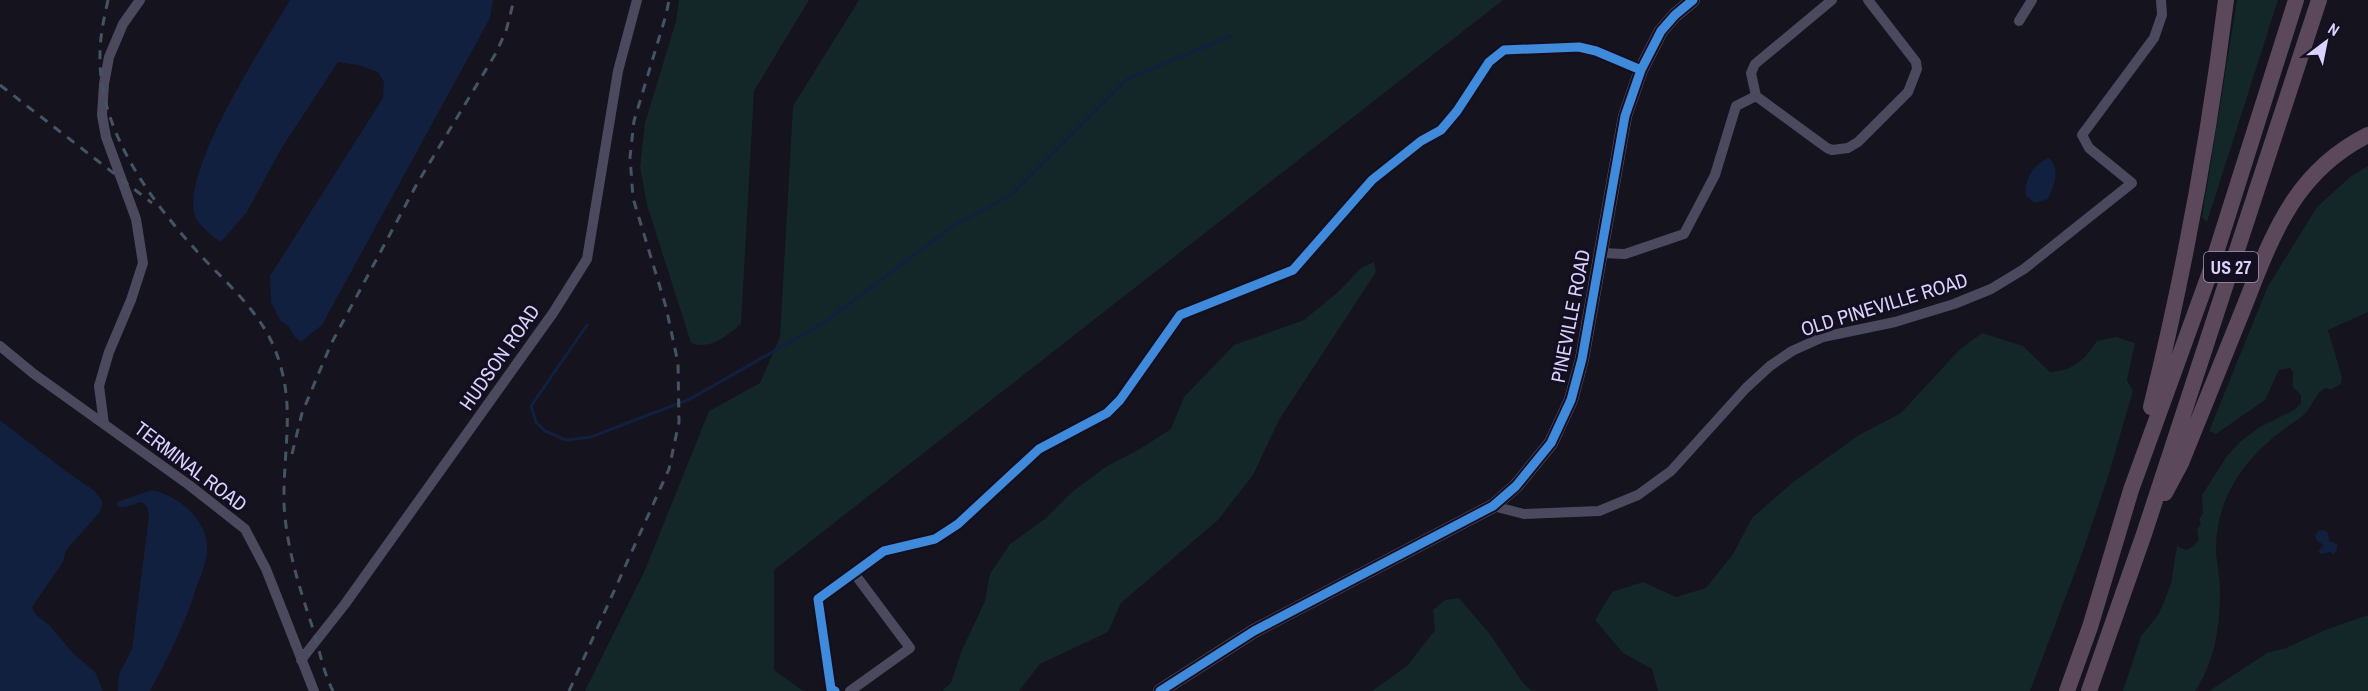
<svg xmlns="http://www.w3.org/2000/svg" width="2368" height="691" viewBox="0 0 2368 691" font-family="'Archivo Narrow',sans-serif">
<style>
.green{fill:#132628}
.water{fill:#11203f}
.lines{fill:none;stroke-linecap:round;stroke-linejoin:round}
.stream{stroke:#11203f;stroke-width:3}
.minor{stroke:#4b495d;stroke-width:10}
.major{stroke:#5f536d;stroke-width:14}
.highway{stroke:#5b495b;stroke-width:16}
.rail{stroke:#455465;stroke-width:3;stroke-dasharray:9 8;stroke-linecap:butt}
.cycleway-casing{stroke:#130f21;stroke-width:13}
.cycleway{stroke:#408adc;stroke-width:9}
.labels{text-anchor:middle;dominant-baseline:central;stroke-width:6;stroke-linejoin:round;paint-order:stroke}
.shield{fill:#130f21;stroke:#9e98ba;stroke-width:1.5}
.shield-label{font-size:18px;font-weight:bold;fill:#dad2fb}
.street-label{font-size:20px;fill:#dad2fb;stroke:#130f21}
</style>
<rect width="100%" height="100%" fill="#15131d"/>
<!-- green -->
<path class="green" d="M679,0H809L754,91L741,324C725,337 711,350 691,343L647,205L640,167L645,123L676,21Z
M859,0H1503L774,570V670L803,691H585L645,570L709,411L760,383L780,337L793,106Z
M2237,0H2278L2207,222L2202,217Z
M2368,166V312L2328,330L2342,377L2341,384L2331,390L2326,388C2314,393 2313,409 2300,418C2254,448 2218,487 2216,546C2216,561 2220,576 2220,591C2220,626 2215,662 2195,691H2123L2141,636L2158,615L2164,602L2171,583L2177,546L2186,550L2194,546L2199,539L2197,530L2201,523L2199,519L2203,514L2202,495L2227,456L2240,442L2258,428L2294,410L2301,403V395L2293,387V373L2290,368L2279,370L2265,400L2216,434L2209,431L2268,286L2317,207L2350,177Z
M1374,262L1376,272L1279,420L1253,475L1218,520L1121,603L1108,632L1040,664L1019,691H942L951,683L962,650L985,601L990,574L1010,544L1046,518L1072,492L1107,466L1138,450L1171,429L1184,397L1234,345L1304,320L1339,291L1361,268Z
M1982,333L2023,346L2050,372C2075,370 2083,361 2097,341L2116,337L2135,343L2127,380L2133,391L2108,477L2080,559L2030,691H1658L1652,669L1623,653L1595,620L1612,592L1643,582L1676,597L1706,588L1733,554L1752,518L1792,483L1859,435L1901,413L1960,349Z
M1459,598L1489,633L1524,684L1532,691H1372L1407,666L1435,630L1433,610L1445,600Z
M2368,615V691H2209L2267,653L2286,648L2325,630Z"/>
<!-- water -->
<path class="water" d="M290,0H493L490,18L322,325L301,342L295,337L289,327L280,320L271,302L270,276L383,98L384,82L378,72L358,65L338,62L281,149L247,212L221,242C213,237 202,228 197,220C173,181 268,38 290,0Z
M2049,158C2061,169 2054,186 2048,199L2035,203L2026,196C2023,181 2034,163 2049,158Z
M0,420L67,472L95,491L103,502L100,512L66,550L63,562L32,607L35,614L49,625L73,653L95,672L103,691H0Z
M152,490C179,496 209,521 207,550C207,562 201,574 197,586C185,624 169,656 150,691H118L119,674L132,649L149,516L147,507L142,502L125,507H118L117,502Z
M2324,530L2328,533L2329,541L2337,544V550L2334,554L2330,552L2321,554L2318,551L2324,545L2317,541L2315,535L2318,531Z"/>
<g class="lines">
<!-- stream -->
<path class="stream" d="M587,325L531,406L536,422L545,431L566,440L591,437L690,399L825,322L954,225L1011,195L1127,79L1231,36"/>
<!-- minor -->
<path class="minor" d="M1832,0L1755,64L1751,73L1756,96L1827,148L1832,150L1848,148L1858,142L1908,92L1917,69L1916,62L1868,0
M2019,21L2032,0
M1601,253L1625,254L1684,234L1715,175L1736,106L1756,96
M0,346L34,374L189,485L245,529L266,569L314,691
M104,424L99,386L109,352L131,300L143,263L136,219L106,137L102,115L104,84L109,57L123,24L140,0
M1493,506L1524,514L1599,511L1638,495L1671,471L1746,388L1770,366L1792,351L1823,337L1895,322L1954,304L1991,289L2024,269L2132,183L2089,148L2082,135L2154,38L2162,15L2161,0
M301,660L345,604L553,313L587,259L618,71L637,0
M835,691L831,689L818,599L884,551L935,539L958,524L1039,449L1107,413L1120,400L1180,315L1293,270L1372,180L1421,141L1441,130L1457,111L1489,62L1504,50L1579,47L1596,51L1641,70
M850,691L910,648L854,573"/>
<!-- major -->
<path class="major" d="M1160,691L1254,631L1493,506L1516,486L1551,443L1571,400L1582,359L1625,116L1641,70L1661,31L1675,15L1693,0"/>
<!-- highway -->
<path class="highway" d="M2151,407C2184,273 2209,137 2226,0
M2165,493L2181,463C2200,416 2219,369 2238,322C2269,246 2288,175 2368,135
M2067,691L2090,627L2131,490L2209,275L2296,0
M2089,691L2144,534L2319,0"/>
<!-- rail -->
<path class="rail" d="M108,0C104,18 100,36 100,54C98,132 153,204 204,259C230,286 259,312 274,347C297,403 283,446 284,503C286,549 301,592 315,635C320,653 324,674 333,691
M0,85L152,203
M292,454L302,413L331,344L418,182L496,53L506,31L514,0
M569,691L669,469L679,422L678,363L666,307L633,198L630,157L634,121L666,15L669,0"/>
<!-- cycleway casing -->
<g class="cycleway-casing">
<path id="cycleway" d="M835,691L831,689L818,599L884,551L935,539L958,524L1039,449L1107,413L1120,400L1180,315L1293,270L1372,180L1421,141L1441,130L1457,111L1489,62L1504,50L1579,47L1596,51L1641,70
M1160,691L1254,631L1493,506L1516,486L1551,443L1571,400L1582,359L1625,116L1641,70L1661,31L1675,15L1693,0"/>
</g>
<!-- cycleway -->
<use href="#cycleway" class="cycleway"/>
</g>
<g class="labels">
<!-- shield labels -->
<rect class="shield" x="2204" y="252" width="54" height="30" rx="4.5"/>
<g class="shield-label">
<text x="2231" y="267">US 27</text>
</g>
<!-- street labels -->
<g class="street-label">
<text transform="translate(1884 304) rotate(-17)">OLD PINEVILLE ROAD</text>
<text transform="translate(1570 316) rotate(-79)">PINEVILLE ROAD</text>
<text transform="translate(499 357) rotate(-55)">HUDSON ROAD</text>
<text transform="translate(191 466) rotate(37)">TERMINAL ROAD</text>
</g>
</g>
<!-- north arrow -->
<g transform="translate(2326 42) rotate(32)" stroke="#130f21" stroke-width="4.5" paint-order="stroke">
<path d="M0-4.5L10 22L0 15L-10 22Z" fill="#dad2fb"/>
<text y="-9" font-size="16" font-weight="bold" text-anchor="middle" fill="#dad2fb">N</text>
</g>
</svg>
